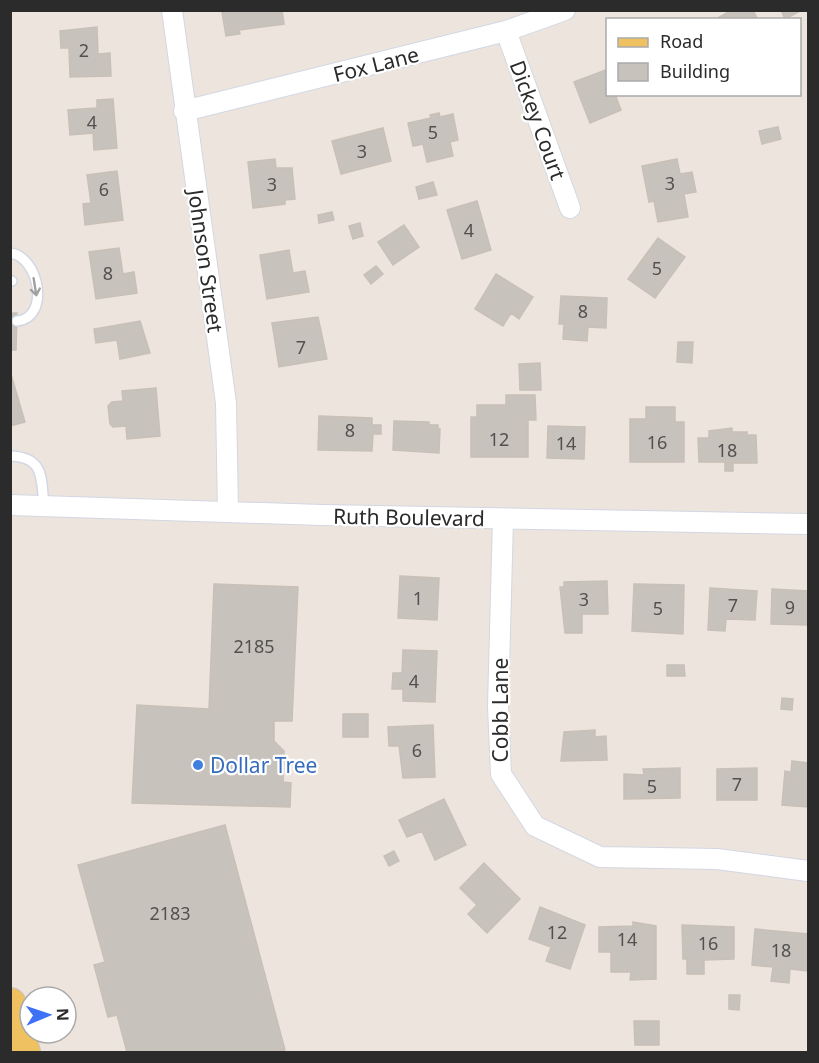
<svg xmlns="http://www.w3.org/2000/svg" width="819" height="1063" viewBox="0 0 819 1063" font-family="'Noto Sans',sans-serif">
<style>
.building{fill:#c8c2bd;stroke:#c8c0b7;stroke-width:1.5}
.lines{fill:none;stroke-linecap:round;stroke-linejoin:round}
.service-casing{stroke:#d2d7e3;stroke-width:12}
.minor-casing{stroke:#d2d7e3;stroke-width:22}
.primary-casing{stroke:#c4c4c4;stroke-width:34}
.service{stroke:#fff;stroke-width:9}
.minor{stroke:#fff;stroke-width:20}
.primary{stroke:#efc160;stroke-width:32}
.oneway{stroke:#a0a0a0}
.shop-dot{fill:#3f7fe0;stroke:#fff;stroke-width:2}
.labels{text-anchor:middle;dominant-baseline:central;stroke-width:4.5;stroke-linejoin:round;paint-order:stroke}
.number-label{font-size:18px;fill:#525150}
.street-label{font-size:21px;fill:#2b2b2b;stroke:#fff}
.shop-label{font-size:21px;fill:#366cbe;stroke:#fff;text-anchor:start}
</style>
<rect width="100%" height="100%" fill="#ede5dd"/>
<!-- building -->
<path class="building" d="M231,10H282L284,24L239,30L240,34L226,36L222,12Z
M732,10H753L758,20H714Z
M781,10H802L785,19Z
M97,27L98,54L110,53L111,76L70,77L69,48H61L60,31Z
M608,69V94H615L621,110L590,123L574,82Z
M113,99L117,148L94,150L93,133L70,135L68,110L97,108V100Z
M439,113L440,117L453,114L458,140L450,142L453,156L427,162L423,144L413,146L408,123L431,118L430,115Z
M778,127L781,139L762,144L759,131Z
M383,128L391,161L341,174L332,141Z
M275,159L276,168H292L295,199L285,200V204L253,208L248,162Z
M677,159L680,174L692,172L696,192L684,194L688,217L658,222L654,201L649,202L642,166Z
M117,171L123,220L85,225L83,204L91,203L87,175Z
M433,182L437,195L419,199L416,187Z
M477,201L491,250L462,259L447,210Z
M332,212L334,220L319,223L318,215Z
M360,223L363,236L353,239L349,226Z
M404,225L419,247L393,265L378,242Z
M658,238L685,257L655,298L628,279Z
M119,248L123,274L134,272L137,293L96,299L89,252Z
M289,250L293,273L305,271L309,292L267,299L260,255Z
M376,266L383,274L371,284L364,275Z
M496,274L533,297L519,319L511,313L503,326L475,309Z
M561,296L607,298L606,328L588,327L587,341L563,339L564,324H559Z
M10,313H17L16,350H10Z
M318,317L327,359L279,367L272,323Z
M140,321L150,353L120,359L117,340L96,343L94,329Z
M678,342H693L692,363L677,362Z
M540,363L541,390H520L519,364Z
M10,371L25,422L10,426Z
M156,388L160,436L127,439L126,426L113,427L110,424L108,406L112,402L123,401L122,391Z
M506,395H535L536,420H528V457H471V417H477V405H506Z
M646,407H675V422H684V462H630V419H646Z
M319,416L372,418V425H381V434H373L372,451L318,450Z
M394,421L429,422V425H438V429H440L439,453L393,450Z
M548,426L585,427L584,459L547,458Z
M732,428V432H747V435H756L757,463H733V471H725V462H699L698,438H709V431Z
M400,576L439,578L437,620L398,618Z
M607,581L608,614H582V633H565L560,587H564V582Z
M214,584L298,587L292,721H274V741L284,751L283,782L291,783L290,807L132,803L137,705L209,709Z
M634,584L684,585L683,634L632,631Z
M710,588L757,591L755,620L726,619L725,631L708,630Z
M772,589L808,591V625L771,624Z
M403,650L437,651L435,702L403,701V689H392L393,673H402Z
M667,665H684L685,676H667Z
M782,698L793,699L792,710L781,709Z
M343,714H368V737H343Z
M433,725L435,777L403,778L399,746H389L388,727Z
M595,730V737L606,736L607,760L561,761L564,732Z
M792,761L808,763V807L782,805L785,771L791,772Z
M680,768V798L624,799V774L644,775L643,769Z
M757,768V800H717V769Z
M444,799L466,845L435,860L422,831L407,837L399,820Z
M225,825L285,1050L276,1052H127L117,1015L108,1017L94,965L105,962L78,865Z
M394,851L399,861L389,866L384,856Z
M484,863L520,899L487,933L468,914L477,905L460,888Z
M540,907L585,925L570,969L546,961L551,947L529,939Z
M633,922L656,926V979L630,980L631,972H611V952H599V927L633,926Z
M682,925L734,927V959L704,960V974H687V959H683Z
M755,929L808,934V971L790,969L789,983L771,981L773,967L752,965Z
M729,995H740L739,1010L729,1009Z
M634,1021H659V1045H635Z"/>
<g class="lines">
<!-- service casing -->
<g class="service-casing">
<path id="service" d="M10,253C39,256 51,318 17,321
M10,281H12
M10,456C44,457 41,477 44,505"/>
</g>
<!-- minor casing -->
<g class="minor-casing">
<path id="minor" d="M172,10L226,403L228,512
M506,31L570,208
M184,111L506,31L565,10
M10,505L322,515L808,524
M503,519L498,706L501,774L535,826L600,857L717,859L808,871"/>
</g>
<!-- primary casing -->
<g class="primary-casing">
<path id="primary" d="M10,1004L24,1052"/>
</g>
<!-- service -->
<use href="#service" class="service"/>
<!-- minor -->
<use href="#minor" class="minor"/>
<!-- primary -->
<use href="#primary" class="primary"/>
</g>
<!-- one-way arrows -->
<defs><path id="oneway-shaft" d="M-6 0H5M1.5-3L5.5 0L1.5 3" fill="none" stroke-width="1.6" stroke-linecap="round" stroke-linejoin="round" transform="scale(1.5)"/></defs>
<use class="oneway" href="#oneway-shaft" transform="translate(35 287) rotate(81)"/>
<!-- markers -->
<circle class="shop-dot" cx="198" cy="765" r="6"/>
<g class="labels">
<!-- number labels -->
<g class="number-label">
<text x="84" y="50">2</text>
<text x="92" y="122">4</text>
<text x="433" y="132">5</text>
<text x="362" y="151">3</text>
<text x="670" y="183">3</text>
<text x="272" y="184">3</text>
<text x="104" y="189">6</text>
<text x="469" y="230">4</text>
<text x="657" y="268">5</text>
<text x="108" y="273">8</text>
<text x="583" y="311">8</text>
<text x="301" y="347">7</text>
<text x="350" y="430">8</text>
<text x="499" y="439">12</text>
<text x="657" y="442">16</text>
<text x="566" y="443">14</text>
<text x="727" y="450">18</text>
<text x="418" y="598">1</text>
<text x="584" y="599">3</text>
<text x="733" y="605">7</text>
<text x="790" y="607">9</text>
<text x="658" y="608">5</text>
<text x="254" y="646">2185</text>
<text x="414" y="681">4</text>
<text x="417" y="750">6</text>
<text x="737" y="784">7</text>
<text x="652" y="786">5</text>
<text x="170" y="913">2183</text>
<text x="557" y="932">12</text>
<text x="627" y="939">14</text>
<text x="708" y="943">16</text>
<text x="781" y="950">18</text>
</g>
<!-- street labels -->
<g class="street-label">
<text transform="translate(376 64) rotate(-14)">Fox Lane</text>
<text transform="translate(538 120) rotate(70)">Dickey Court</text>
<text transform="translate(206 261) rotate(82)">Johnson Street</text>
<text transform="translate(409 517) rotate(1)">Ruth Boulevard</text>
<text transform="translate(500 710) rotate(-90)">Cobb Lane</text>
</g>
<!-- shop labels -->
<g class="shop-label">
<text x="210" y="765">Dollar Tree</text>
</g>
</g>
<!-- border -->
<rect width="819" height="1063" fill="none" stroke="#2b2b2b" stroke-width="24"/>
<!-- legend -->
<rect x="606" y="18" width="195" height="78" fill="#ffffff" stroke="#aaaaaa" stroke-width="1.5"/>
<rect x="618" y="38" width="30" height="9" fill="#efc160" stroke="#aaaaaa" stroke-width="1.5"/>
<text x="660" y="48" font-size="18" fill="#2b2b2b">Road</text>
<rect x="618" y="63" width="30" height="18" fill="#c8c2bd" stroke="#aaaaaa" stroke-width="1.5"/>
<text x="660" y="78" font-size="18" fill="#2b2b2b">Building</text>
<!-- north arrow -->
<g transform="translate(48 1015) rotate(88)"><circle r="28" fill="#ffffff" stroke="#aaaaaa" stroke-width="1.5"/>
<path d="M0-4.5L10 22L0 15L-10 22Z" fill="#3f71f7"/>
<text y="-9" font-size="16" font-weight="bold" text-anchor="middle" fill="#2b2b2b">N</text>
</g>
</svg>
